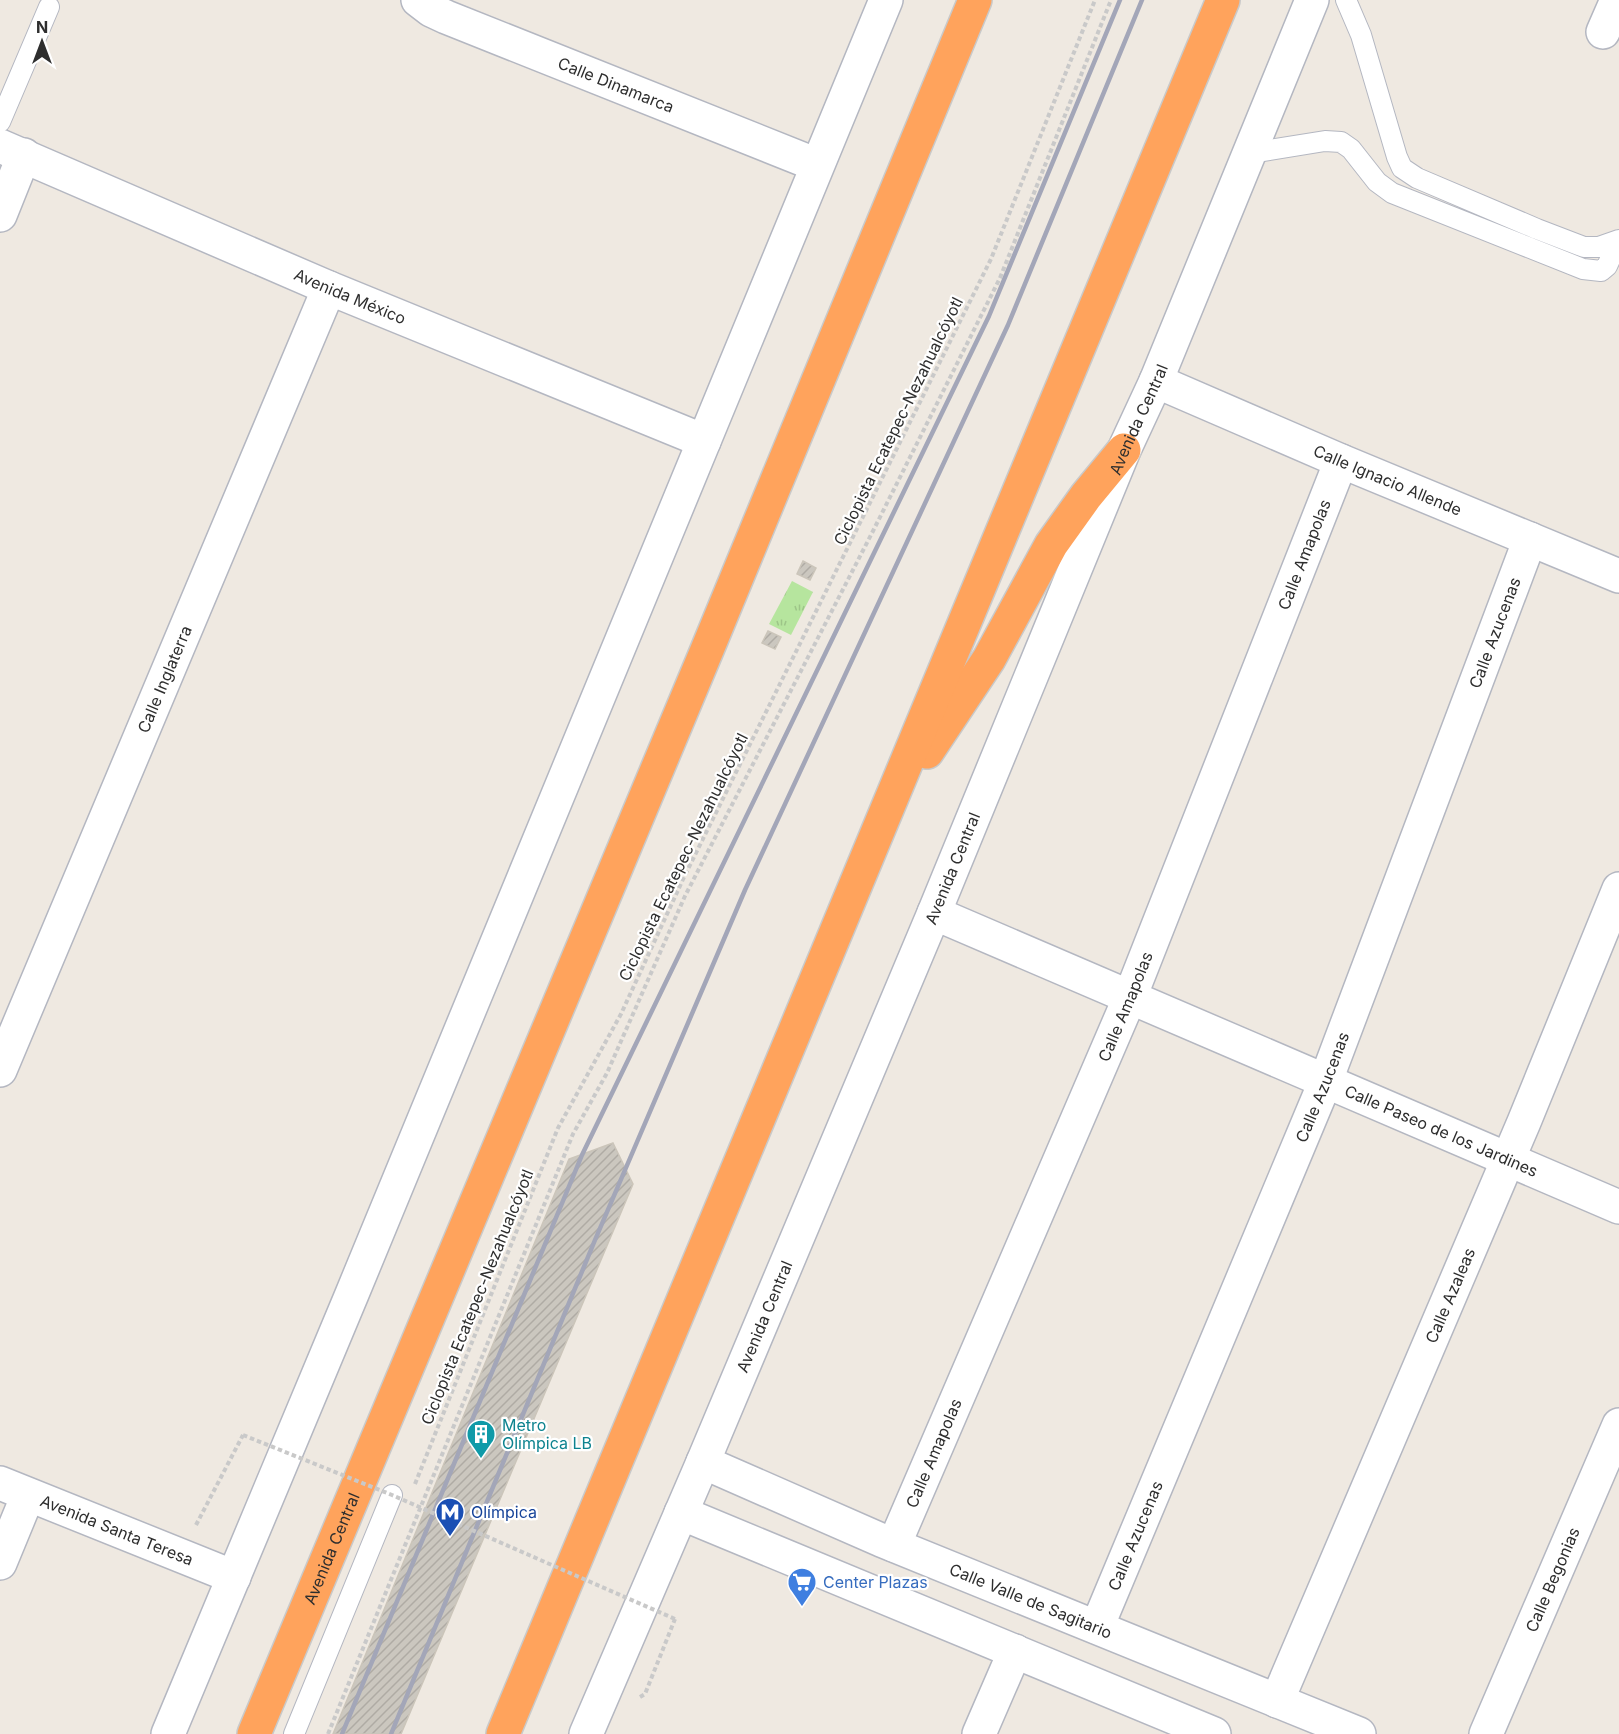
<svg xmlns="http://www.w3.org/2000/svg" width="1619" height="1734" viewBox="0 0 1619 1734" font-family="Inter,sans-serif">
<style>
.grass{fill:url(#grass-tufts)}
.building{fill:url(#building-hatch);stroke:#cbc5ba;stroke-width:1.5}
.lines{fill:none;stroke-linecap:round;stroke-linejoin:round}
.service-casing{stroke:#b4b7c1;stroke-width:22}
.minor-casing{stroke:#b4b7c1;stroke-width:36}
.tertiary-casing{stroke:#b4b7c1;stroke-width:36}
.secondary-casing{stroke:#b4b7c1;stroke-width:36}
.motorway-casing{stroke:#c9c9c9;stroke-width:36}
.path{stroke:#c9c9c9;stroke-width:4;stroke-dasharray:4.5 3;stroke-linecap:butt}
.service{stroke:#fff;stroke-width:20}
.minor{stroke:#fff;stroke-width:33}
.tertiary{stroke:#fff;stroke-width:33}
.secondary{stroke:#fff;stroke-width:33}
.motorway{stroke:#ffa35c;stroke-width:33}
.rail{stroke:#a3a6b8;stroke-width:4.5}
.path-bridge{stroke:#c9c9c9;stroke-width:4;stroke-dasharray:4.5 3;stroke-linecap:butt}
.labels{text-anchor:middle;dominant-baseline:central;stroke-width:4.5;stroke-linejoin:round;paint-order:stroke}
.street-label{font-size:16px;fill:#2e2e2e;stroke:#fff}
.culture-label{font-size:16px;fill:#0d838f;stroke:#fff;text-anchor:start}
.transit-label{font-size:16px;fill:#164399;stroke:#fff;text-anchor:start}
.shop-label{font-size:16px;fill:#366cbe;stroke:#fff;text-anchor:start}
</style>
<defs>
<pattern id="grass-tufts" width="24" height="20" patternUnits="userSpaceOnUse" patternTransform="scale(1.5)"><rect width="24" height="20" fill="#b6e59e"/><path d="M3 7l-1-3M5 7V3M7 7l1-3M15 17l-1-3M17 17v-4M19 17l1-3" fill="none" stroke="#9dc588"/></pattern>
<pattern id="building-hatch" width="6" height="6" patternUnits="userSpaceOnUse" patternTransform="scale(1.5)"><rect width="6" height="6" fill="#cbc7bf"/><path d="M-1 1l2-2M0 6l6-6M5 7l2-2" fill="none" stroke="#afaba4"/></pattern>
</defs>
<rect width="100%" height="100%" fill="#efe9e1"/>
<!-- grass -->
<path class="grass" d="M792,581L813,592L791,635L769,624Z"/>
<!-- building -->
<path class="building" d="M803,561L816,568L810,580L797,574Z
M768,631L781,637L775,649L762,643Z
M613,1143L633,1184L401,1734H333L569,1159Z"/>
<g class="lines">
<!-- service casing -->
<g class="service-casing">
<path id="service" d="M1346,0L1361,35L1397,157L1402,168L1417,178L1537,229L1584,247H1599L1619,240
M0,122L49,7
M1251,153L1325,141L1341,142L1351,149L1377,182L1392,193L1583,269L1601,271L1607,266L1619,240
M294,1734L392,1495"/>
</g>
<!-- minor casing -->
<g class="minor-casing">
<g id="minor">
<path id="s1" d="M418,0L431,10L446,17L817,165"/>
<path d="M1603,32L1617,0"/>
<path d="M0,215L24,155"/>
<path id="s2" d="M1156,381L1341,461L1619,576"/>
<path id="s3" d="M934,913L1619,1207"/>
<path id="s4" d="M0,1070L329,288"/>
<path id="s5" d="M894,1545L1130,997L1341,461"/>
<path d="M0,1563L28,1495"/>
<path id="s6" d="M1097,1627L1326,1080L1530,539"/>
<path id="s7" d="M1277,1701L1524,1122L1619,889"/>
<path d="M979,1734L1015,1651"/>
<path id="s8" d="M1486,1734L1619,1425"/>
</g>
</g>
<!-- tertiary casing -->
<g class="tertiary-casing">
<g id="tertiary">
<path id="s9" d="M0,146L329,288L704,441"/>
<path id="s10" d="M703,1462L881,1540L1359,1734"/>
<path id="s11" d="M0,1483L234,1577"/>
<path d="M681,1513L1214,1734"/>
</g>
</g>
<!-- secondary casing -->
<g class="secondary-casing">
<g id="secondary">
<path d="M168,1734L352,1294L886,0"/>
<path id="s12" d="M586,1734L703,1462L934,913L1124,450L1156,381L1312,0"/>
</g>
</g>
<!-- motorway casing -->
<g class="motorway-casing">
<g id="motorway">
<path d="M927,752L989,659L1051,545L1086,496L1124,450"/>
<path id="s13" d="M254,1734L707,650L975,0"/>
<path d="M503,1734L1223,0"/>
</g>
</g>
<!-- path -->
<path class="path" d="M415,1484L558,1128L621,1014L685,875L991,259L1095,0
M196,1525L243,1435
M640,1697L645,1694L675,1619
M328,1734L573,1134L607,1073L685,896L873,531L1000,278L1111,0"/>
<!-- service -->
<use href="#service" class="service"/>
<!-- minor -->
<use href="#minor" class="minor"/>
<!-- tertiary -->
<use href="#tertiary" class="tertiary"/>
<!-- secondary -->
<use href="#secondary" class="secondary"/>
<!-- motorway -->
<use href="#motorway" class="motorway"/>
<!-- rail -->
<path class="rail" d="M342,1734L582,1155L989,316L1120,0
M391,1734L595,1240L745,890L1008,325L1142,0"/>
<!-- path-bridge -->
<path class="path-bridge" d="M243,1435L392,1495L675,1619"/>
</g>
<!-- icons -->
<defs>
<g id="building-pin" transform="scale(1.5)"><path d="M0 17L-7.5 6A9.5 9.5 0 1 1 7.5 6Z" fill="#0f9aa8" stroke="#fff"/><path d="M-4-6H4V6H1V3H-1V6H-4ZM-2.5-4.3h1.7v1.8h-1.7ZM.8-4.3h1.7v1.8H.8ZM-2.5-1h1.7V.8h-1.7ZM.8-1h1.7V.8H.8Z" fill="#fff"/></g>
<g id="metro-pin" transform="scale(1.5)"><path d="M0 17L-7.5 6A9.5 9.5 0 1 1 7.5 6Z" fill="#1a4fb4" stroke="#fff"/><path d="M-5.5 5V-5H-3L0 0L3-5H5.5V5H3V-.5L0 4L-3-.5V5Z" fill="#fff"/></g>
<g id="supermarket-pin" transform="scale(1.5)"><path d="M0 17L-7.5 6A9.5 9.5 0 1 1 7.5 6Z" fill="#3f7fe0" stroke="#fff"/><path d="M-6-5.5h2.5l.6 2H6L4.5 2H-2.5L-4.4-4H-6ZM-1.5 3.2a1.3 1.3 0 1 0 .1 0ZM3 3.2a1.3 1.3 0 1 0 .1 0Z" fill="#fff"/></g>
</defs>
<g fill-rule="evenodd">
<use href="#building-pin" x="481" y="1434"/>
<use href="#metro-pin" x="450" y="1512"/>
<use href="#supermarket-pin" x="802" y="1582"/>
</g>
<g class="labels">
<!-- street labels -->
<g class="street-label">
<text stroke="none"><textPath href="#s1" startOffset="216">Calle Dinamarca</textPath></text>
<text stroke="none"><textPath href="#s9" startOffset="381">Avenida México</textPath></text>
<text stroke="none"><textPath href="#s12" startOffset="1426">Avenida Central</textPath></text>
<text transform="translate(898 421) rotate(-64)">Ciclopista Ecatepec-Nezahualcóyotl</text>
<text stroke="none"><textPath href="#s2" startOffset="252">Calle Ignacio Allende</textPath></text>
<text stroke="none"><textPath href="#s5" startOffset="1072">Calle Amapolas</textPath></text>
<text stroke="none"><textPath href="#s6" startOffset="1071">Calle Azucenas</textPath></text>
<text stroke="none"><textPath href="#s4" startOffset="424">Calle Inglaterra</textPath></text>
<text transform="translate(683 857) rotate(-64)">Ciclopista Ecatepec-Nezahualcóyotl</text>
<text stroke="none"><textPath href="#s12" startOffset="940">Avenida Central</textPath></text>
<text stroke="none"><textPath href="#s5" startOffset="586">Calle Amapolas</textPath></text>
<text stroke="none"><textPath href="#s6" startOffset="585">Calle Azucenas</textPath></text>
<text stroke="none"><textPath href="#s3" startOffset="552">Calle Paseo de los Jardines</textPath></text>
<text stroke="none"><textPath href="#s7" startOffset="441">Calle Azaleas</textPath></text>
<text transform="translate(477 1297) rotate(-68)">Ciclopista Ecatepec-Nezahualcóyotl</text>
<text stroke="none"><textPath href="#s12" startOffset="454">Avenida Central</textPath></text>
<text stroke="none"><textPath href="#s5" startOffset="100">Calle Amapolas</textPath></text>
<text stroke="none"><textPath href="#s11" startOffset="126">Avenida Santa Teresa</textPath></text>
<text stroke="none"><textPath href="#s6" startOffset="99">Calle Azucenas</textPath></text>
<text stroke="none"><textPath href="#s13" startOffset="201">Avenida Central</textPath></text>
<text stroke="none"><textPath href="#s8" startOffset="168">Calle Begonias</textPath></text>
<text stroke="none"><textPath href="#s10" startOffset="356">Calle Valle de Sagitario</textPath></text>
</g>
<!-- culture labels -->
<g class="culture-label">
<text x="502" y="1425">Metro<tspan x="502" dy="18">Olímpica LB</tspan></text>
</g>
<!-- transit labels -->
<g class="transit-label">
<text x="471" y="1512">Olímpica</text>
</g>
<!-- shop labels -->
<g class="shop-label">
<text x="823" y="1582">Center Plazas</text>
</g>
</g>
<!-- north arrow -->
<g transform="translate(42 42)" stroke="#ffffff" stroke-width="4.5" paint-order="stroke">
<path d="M0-4.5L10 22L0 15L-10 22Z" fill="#2e2e2e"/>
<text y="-9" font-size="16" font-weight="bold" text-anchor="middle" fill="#2e2e2e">N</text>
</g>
</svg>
